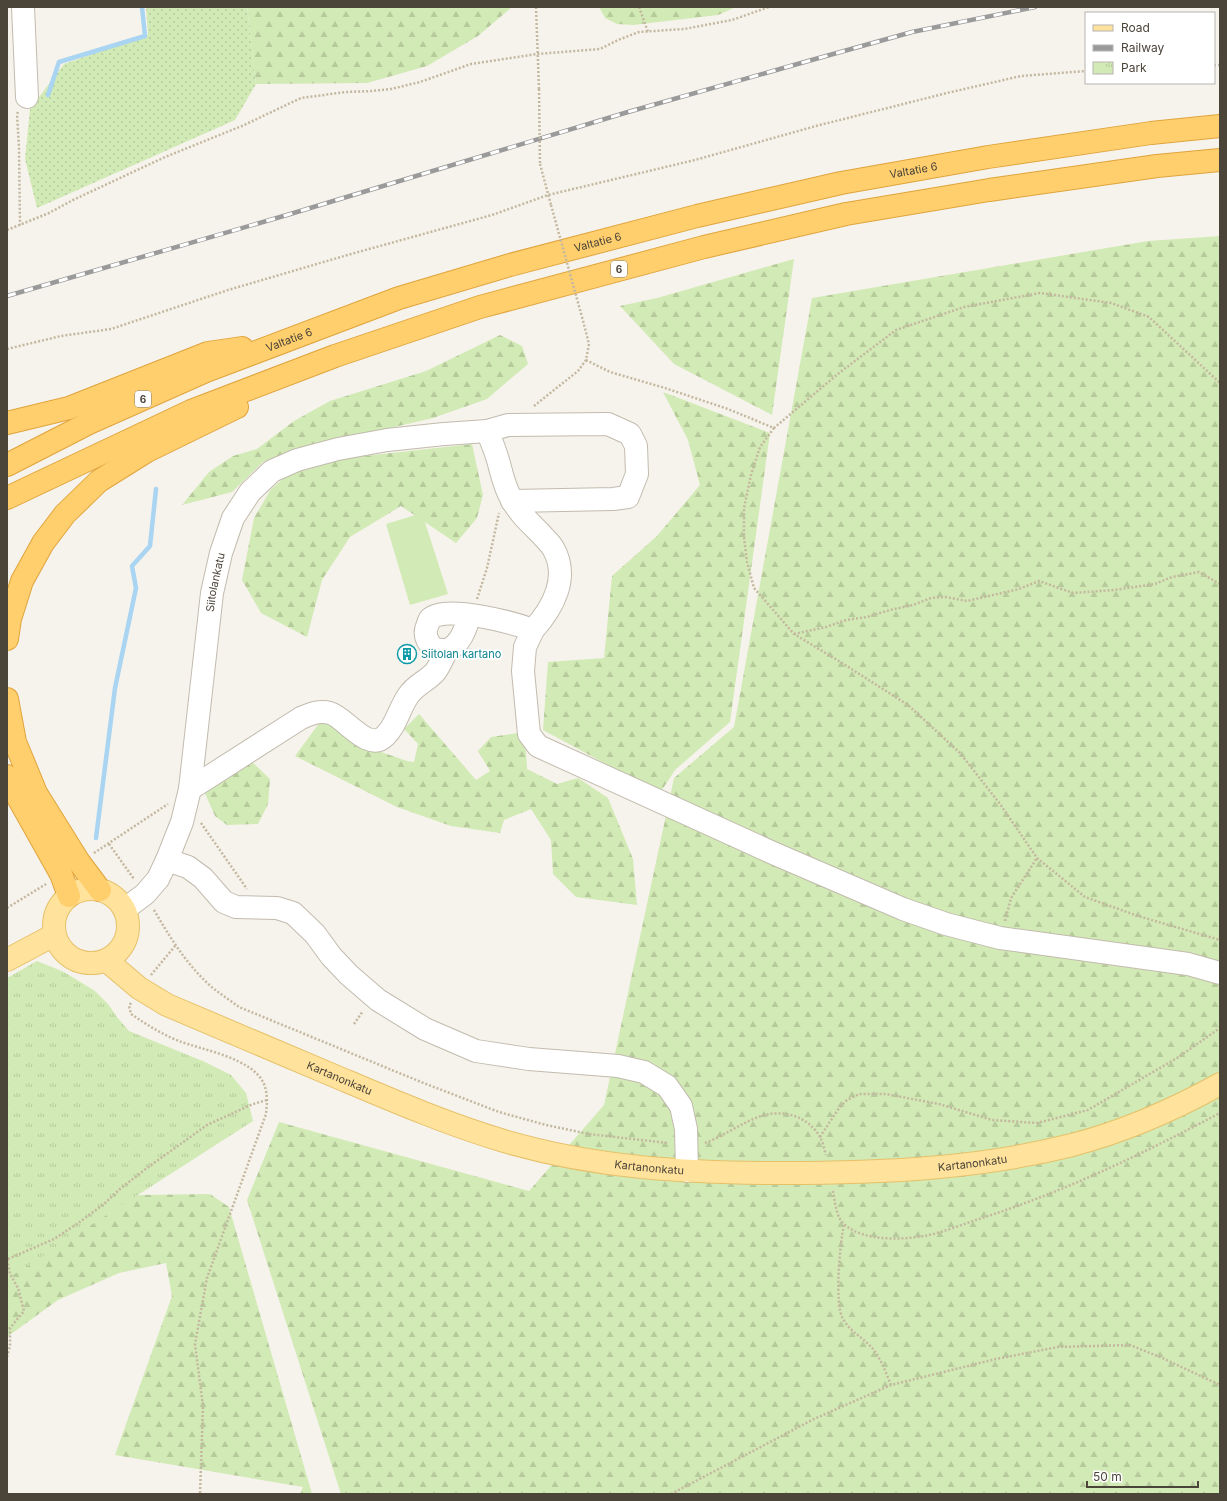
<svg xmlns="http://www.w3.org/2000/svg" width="1227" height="1501" viewBox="0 0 1227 1501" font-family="Inter,sans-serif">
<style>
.grass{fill:url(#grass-dots)}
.forest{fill:url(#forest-firs)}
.park{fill:url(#park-tufts)}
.pitch{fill:#d2eab5}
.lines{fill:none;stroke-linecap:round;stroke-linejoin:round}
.stream{stroke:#a9d4f2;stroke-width:4.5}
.minor-casing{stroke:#c2bbae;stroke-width:24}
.major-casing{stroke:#e6c16a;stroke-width:24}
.highway-casing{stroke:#e0a43c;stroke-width:24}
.path{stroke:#c4b79f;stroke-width:2.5;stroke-dasharray:2 2;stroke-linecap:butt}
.minor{stroke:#fff;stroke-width:22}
.major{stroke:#ffe39c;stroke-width:22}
.highway{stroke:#ffcf6e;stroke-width:22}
.rail-casing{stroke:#9a9a9a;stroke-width:4.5}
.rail{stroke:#fff;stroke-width:3;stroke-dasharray:9;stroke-linecap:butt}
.path-bridge{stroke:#c4b79f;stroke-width:2.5;stroke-dasharray:2 2;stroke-linecap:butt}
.labels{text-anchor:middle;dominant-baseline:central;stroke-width:3.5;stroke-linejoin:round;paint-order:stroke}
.shield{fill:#fff;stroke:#817c74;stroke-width:1}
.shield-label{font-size:10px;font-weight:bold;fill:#4b4439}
.street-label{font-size:11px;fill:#4b4439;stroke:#fff}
.culture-label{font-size:11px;fill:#0d838f;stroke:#fff;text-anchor:start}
</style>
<defs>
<pattern id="grass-dots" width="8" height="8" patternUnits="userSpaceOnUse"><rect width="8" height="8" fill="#d2eab5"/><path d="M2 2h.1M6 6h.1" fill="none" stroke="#b6ca9c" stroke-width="1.8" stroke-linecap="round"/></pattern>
<pattern id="forest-firs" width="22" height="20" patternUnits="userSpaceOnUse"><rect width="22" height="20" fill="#d2eab5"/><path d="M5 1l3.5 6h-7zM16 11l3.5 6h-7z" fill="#b6ca9c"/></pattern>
<pattern id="park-tufts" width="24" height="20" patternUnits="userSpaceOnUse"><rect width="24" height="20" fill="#d2eab5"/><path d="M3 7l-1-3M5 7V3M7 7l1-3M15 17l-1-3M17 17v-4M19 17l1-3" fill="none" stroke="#b6ca9c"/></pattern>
</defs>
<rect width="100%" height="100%" fill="#f6f3ec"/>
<!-- grass -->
<path class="grass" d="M146,7H247L256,84L235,120L37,208L25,159L30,109L64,64L148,35Z"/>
<!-- forest -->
<path class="forest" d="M247,7H512L478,36L427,66L367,83L256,84Z
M599,7H736L718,15L633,25L617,24L605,18Z
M1220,236V1494H341L247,1200L279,1122L529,1191L604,1105L674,778L734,727L812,298L1148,241Z
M794,259L772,415L674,364L620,306L657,298Z
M500,335L522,346L528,364L487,399L433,418L304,448L263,462L232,492L182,505L209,472L233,456L257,449L294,421L330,401L426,371Z
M663,392L770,433L730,722L675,770L660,793L543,730L548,662L604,658L612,576L657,536L700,485L688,440Z
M472,444L483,495L477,518L456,543L401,506L350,537L322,580L307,637L261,613L242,580L254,518L271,489L302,463Z
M419,714L476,780L490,771L478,751L491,737L518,733L526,751L527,769L557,784L578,778L608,798L633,859L637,905L576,897L553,874L551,840L531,809L504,820L500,833L451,826L397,807L295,756L323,718L361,745L407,761L414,762L418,744L404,729Z
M250,760L270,779L268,804L258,824L227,825L215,816L204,791Z
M210,1194L229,1207L312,1494H300L303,1487L115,1455L172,1296L166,1263L119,1273L58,1300L7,1337V1230L89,1215L139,1195Z"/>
<!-- park -->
<path class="park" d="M37,961L64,972L95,991L108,1004L117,1017L129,1031L205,1062L231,1075L246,1093L253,1121L7,1279V978Z"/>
<!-- pitch -->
<path class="pitch" d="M422,513L448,594L410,605L386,524Z"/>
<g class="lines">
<!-- stream -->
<path class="stream" d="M48,95L59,62L145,36L142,7
M96,838L115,688L136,588L132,566L150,546L156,489"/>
<!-- minor casing -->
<g class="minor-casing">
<g id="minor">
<path d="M23,7L27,97"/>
<path d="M487,431C491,440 495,450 498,460C502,474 504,487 512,500C519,513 530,523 541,534C545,539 550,543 553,548C570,577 553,608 533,630"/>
<path d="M470,615C466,627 461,645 447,650C444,651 438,649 434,649C427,642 423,634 428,624C428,623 429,620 430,619C445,604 514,623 533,630L525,647L523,671L529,734L538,746L773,853L903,909L946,924L1000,938L1188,964L1220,973"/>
<path d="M190,789L301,718C311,714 319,710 330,713C345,717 368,753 385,736C396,726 399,709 408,696C416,684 426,682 435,672C440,666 443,657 447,650"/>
<path d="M167,860L188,867L203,878L224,902L236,907L277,908L293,913L315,934L331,956L349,975L378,1000L425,1029L476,1051L529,1059L618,1066L644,1072L667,1086L681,1106L686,1129L687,1171"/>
<path id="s1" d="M125,909L145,894L158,879L167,860L182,822L190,789L212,593L221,553L233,518L250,492L272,471L297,460L338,449L387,440L444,434L487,431L508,425L608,424L630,434L636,446L637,474L628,497L613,499L512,501"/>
</g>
</g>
<!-- major casing -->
<g class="major-casing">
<g id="major">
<circle cx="91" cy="926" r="37"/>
<path d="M7,960L54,935"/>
<path id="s2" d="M107,961L139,988L167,1005C226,1030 285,1055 344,1080C396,1102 450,1125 504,1141C596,1168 687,1173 782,1173C879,1173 978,1169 1072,1145C1122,1132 1175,1109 1220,1084"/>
</g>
</g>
<!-- highway casing -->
<g class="highway-casing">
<g id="highway">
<path d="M7,423L69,408L208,353L242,348"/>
<path id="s3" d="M7,465L89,423L206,371L399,298L510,265L697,216L841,183L988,157L1151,133L1220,126"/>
<path d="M7,498L191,411L335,356L480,307L704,247L846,214L989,190L1157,166L1220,160"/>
<path d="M7,639L10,619L22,581L43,543L65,514L99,481L147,451L237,407"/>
<path d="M7,699L15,742L36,793L79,862L100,890"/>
<path d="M7,776L11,785L61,874L69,896"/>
</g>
</g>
<!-- path -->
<path class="path" d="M536,7L539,89
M639,7L648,32
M1214,65H1220
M18,112L17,114L19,148L20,225
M540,164L551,205
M7,230L49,213L73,200L165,157L242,126L301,98L346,92L372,91L391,89L420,82L471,64L537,54L600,49L618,40L639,32L684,29L732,20L769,7
M7,349L61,336L111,329L228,290L351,254L492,215L548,195L695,160L816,126L947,93L1021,76L1086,71
M586,360L610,372L665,388L728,409L774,428L839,373L896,330L964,307L1040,293L1111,303L1149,317L1220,383
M534,406L578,371L586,360L589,344L582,317
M774,428L760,447L751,475L744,508V537L747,562L754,588L794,634L842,663L908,705L960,753L1000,804L1037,858L1085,897L1138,916L1220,940
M477,599L487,568L499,513
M794,634L826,627L846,620L867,617L890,610L913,605L931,598L946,597L967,601L1019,589L1039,581L1073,593L1114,590L1155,584L1172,577L1199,572L1220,584
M201,823L247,889
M109,844L134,879
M94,853L168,804
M7,908L46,884
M154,910C171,939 188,967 214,989C222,995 231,1001 239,1007L421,1082L499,1112L546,1125L589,1134L668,1143
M1005,921L1011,898L1037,858
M151,975L175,946
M131,1003L129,1006L131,1014C146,1024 161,1034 179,1041C202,1050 253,1058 264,1084C268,1094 267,1104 266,1114L207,1278L195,1344L203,1406L200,1494
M354,1024L363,1011
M820,1137L839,1108L847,1100L859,1094H886L939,1104L992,1120L1037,1123L1088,1110L1177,1058L1220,1028
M705,1143C724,1136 741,1123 761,1116C783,1109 808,1116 820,1137C823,1142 824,1149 826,1155
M833,1191C835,1202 836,1218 845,1225C864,1241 900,1240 924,1236C942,1233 963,1224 982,1218C1066,1191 1142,1154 1220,1113
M844,1225C840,1242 834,1305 843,1319C850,1332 864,1338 873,1349C881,1359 886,1373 891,1385
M8,1259L54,1239L77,1224L104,1204L120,1189L147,1168L207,1125L253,1104L267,1100
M7,1357L10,1346V1328L24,1311L18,1288L10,1274L7,1259
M671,1494L814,1419L891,1385L996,1359L1058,1347L1130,1345L1160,1357L1220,1385"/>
<!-- minor -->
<use href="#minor" class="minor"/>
<!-- major -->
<use href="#major" class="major"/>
<!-- highway -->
<use href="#highway" class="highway"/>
<!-- rail casing -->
<g class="rail-casing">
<path id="rail" d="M7,296L287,215L628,112L801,63L912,32L1035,7"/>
</g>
<!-- rail -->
<use href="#rail" class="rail"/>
<!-- path-bridge -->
<path class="path-bridge" d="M539,89L540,164
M551,205L582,317"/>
</g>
<!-- icons -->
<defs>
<g id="building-ring" transform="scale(1)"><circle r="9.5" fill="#fff" stroke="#0f9aa8" stroke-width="1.5"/><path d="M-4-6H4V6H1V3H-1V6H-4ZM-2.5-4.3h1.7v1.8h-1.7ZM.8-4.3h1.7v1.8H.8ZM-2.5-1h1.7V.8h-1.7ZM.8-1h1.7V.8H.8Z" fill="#0f9aa8"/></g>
</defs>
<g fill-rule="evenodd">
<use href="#building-ring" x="407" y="654"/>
</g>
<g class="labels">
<!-- shield labels -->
<g class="shield">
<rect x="611" y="261" width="16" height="16" rx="3"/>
<rect x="135" y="391" width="16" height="16" rx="3"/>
</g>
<g class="shield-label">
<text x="619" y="269">6</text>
<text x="143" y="399">6</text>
</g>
<!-- street labels -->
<g class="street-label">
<text stroke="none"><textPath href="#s3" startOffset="957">Valtatie 6</textPath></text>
<text stroke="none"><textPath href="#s3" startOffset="633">Valtatie 6</textPath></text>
<text stroke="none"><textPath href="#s3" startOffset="309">Valtatie 6</textPath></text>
<text stroke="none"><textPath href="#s1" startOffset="349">Siitolankatu</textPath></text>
<text stroke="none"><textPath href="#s2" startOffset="262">Kartanonkatu</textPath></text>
<text stroke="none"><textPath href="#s2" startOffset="910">Kartanonkatu</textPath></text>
<text stroke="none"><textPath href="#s2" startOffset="586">Kartanonkatu</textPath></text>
</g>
<!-- culture labels -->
<g class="culture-label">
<text x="421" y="654">Siitolan kartano</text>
</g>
</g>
<!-- border -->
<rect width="1227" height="1501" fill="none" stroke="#4b4439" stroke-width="16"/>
<!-- legend -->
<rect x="1085" y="12" width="130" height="72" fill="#ffffff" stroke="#b7b4b0"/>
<rect x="1093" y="25" width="20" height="6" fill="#ffe39c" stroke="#b7b4b0"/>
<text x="1121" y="32" font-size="12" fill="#4b4439">Road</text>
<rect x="1093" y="45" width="20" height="6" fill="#9a9a9a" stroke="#b7b4b0"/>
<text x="1121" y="52" font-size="12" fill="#4b4439">Railway</text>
<rect x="1093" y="62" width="20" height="12" fill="url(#park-tufts)" stroke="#b7b4b0"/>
<text x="1121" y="72" font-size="12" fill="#4b4439">Park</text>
<!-- scale -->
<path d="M1087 1481v6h111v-6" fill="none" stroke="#4b4439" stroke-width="2"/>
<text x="1093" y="1481" font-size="12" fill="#4b4439" stroke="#ffffff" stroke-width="3" paint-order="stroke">50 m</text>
</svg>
